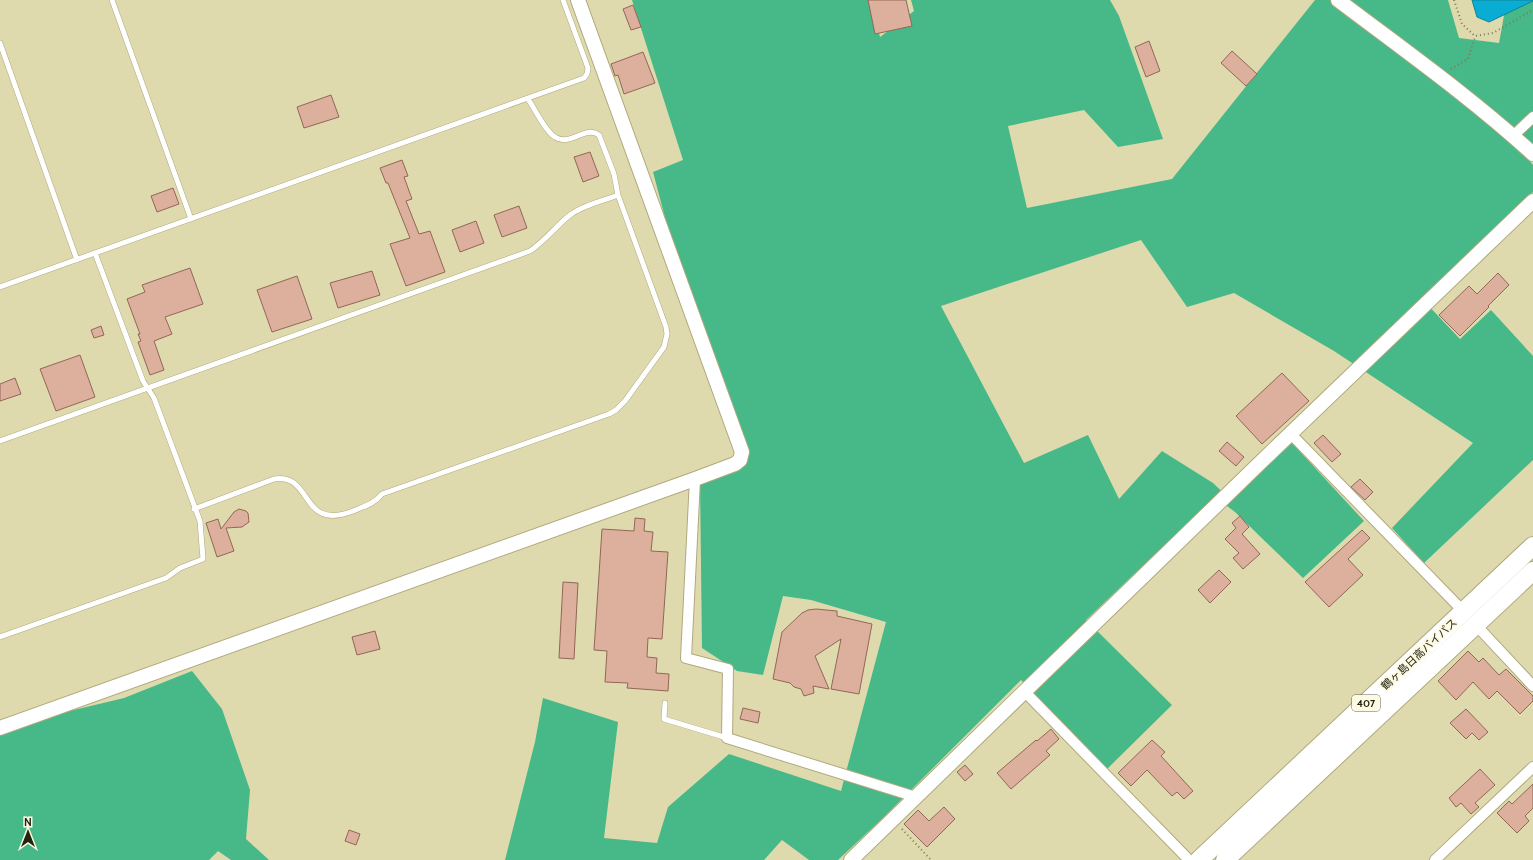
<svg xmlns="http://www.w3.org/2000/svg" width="1533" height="860" viewBox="0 0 1533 860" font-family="Cabin,'Noto Sans JP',sans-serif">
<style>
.forest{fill:#47b887}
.water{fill:#09add3;stroke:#118398}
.building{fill:#ddaf9d;stroke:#916757}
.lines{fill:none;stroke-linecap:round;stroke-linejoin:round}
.lane-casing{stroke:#afa97e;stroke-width:6}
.street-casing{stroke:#afa97e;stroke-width:12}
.secondary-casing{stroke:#afa97e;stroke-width:16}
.highway-casing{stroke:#afa97e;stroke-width:20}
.path{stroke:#7b7859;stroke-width:2;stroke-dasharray:1 3;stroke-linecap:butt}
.lane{stroke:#fff;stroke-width:5}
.street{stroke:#fff;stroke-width:10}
.secondary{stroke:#fff;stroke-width:14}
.highway{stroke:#fff;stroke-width:18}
.labels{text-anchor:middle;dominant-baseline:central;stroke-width:4;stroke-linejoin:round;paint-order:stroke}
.shield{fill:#fcfae3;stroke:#65634f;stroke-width:1}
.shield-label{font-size:10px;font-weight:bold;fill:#242210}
.street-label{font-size:11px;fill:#242210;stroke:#fcfae3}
</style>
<rect width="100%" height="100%" fill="#dfdaad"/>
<!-- forest -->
<path class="forest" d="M632,0H871L880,37L914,11L911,0H1110L1119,16L1163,139L1118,147L1084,110L1008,126L1027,208L1172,179L1315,0H1448L1459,38L1499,43L1505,10L1533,0V152L1527,158L1533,165V192L1423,300L1460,339L1491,310L1533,356V460L1424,563L1392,528L1473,443L1334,351L1234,293L1187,307L1141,240L941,306L1024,463L1088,435L1119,499L1162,451L1213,483L1231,500L1292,443L1364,521L1303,578L1235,512L1215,497L1086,620L1172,705L1107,769L1021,680L884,817L838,860H809L782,840L764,860H505L535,742L543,698L618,722L604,838L657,843L668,807L729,754L841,791L886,622L811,600L783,596L763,675L737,671L702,648L700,481L747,461L672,244L653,172L683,160Z
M192,671L222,709L250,790L246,839L269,860H231L218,851L209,860H0V735L32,720L124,698Z"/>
<!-- water -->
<path class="water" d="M1472,0H1533V1L1489,22L1477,17Z"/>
<!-- building -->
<path class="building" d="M868,0H906L912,26L875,34Z
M633,5L641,27L631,30L623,9Z
M1149,41L1160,71L1146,77L1135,47Z
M1232,51L1257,74L1246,86L1221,63Z
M643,52L655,83L624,94L618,75L615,76L611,64Z
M331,95L339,117L304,128L297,107Z
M590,152L599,176L583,182L574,157Z
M402,160L408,176L404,177L412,199L406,201L419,234L430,231L445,272L406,286L390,244L410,238L388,183H386L380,168Z
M173,188L179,204L157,212L151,196Z
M519,206L527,228L502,237L494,215Z
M476,221L484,243L460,252L452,230Z
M190,268L203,304L165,317L172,334L154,341L164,370L150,375L138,342L141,341L138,334H140L127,299L145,292L142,285Z
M372,271L380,295L338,308L330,283Z
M1498,273L1509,285L1488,306L1489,307L1460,336L1439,315L1469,286L1477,294Z
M297,276L312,319L272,332L257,290Z
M101,326L104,335L94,338L91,330Z
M80,355L95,397L56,411L40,369Z
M1282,373L1309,401L1262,444L1236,416Z
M15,378L21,394L0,401V384Z
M1323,435L1341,454L1332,462L1314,443Z
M1227,442L1244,457L1236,466L1219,451Z
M1360,479L1373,492L1365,500L1351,487Z
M239,509L246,511L248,513L249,522L242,527L226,528L234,551L217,557L206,523L218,519L221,529L234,512Z
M1240,516L1249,527L1242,534L1260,554L1243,569L1233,558L1239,553L1225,539L1236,528L1232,523Z
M635,518L645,519L644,531L653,532L651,551L668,552L662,639L648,638L647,657L657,658L656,673L669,674L668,691L627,688L628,683L605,682L607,651L594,650L602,529L634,531Z
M1362,530L1370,538L1348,559L1363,575L1329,607L1305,582Z
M1219,570L1231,582L1210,603L1198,590Z
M563,582L578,583L574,659L559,658Z
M816,609L837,611V616L872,624L859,694L831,689L841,639L815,656L829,689L813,686L814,693L804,696L801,689L794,687L790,683L773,679L782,632L802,613L808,610Z
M375,631L380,649L357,655L352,637Z
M1468,651L1479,662L1483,658L1499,675L1506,669L1533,696V701L1520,714L1497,691L1489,699L1473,682L1456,700L1438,681Z
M743,708L760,712L758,723L740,719Z
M1466,709L1488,732L1479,740L1472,733L1466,739L1450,723Z
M1051,729L1059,739L1046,751L1050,755L1011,789L997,773L1036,740L1037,741Z
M1152,740L1165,752L1161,756L1193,791L1184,799L1177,792L1172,796L1147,770L1131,786L1118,773Z
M965,765L973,774L965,781L957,772Z
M1480,769L1495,785L1475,803L1479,807L1471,814L1461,803L1456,807L1449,798Z
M1533,784V808L1525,816L1529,821L1517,833L1497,813L1509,801L1512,804Z
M944,807L955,819L927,847L904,824L918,810L929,821Z
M349,830L360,834L356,845L345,841Z"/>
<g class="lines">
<!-- lane casing -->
<g class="lane-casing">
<path id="lane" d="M112,0L191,219
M0,43L77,260
M0,287L584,78L587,74L588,68L563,0
M0,441L530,251C545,241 556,226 570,215C583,205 603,201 618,195
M194,509L274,479C314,473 299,532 353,511C365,506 374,504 382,494L609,414L616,410L625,401L664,347L667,334L666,327L618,195L614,174L599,135C585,125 570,147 555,137C545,131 535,109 528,99
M0,637L166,578L180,568L203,559L200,521L154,398L143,381L95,253
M665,703L664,719L727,738"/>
</g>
<!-- street casing -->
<g class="street-casing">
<path id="street" d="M1513,136L1533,117
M1290,433L1464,612
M695,479L686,658L728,669L727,738L916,797
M1476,625L1533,686
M1025,692L1189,860
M1435,860L1533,767"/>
</g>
<!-- secondary casing -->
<g class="secondary-casing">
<path id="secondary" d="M1338,0C1404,50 1472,98 1533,154
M0,728L695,479L735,464L740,460L742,452L578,0
M851,860L1265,458L1533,201"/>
</g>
<!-- highway casing -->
<g class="highway-casing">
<path id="highway" d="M1199,860L1533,546
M1225,860L1533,571"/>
</g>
<!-- path -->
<path class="path" d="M1454,0L1462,24L1475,36L1493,33L1533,10
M1451,69L1468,59L1475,37
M902,829L931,860"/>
<!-- lane -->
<use href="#lane" class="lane"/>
<!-- street -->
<use href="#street" class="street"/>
<!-- secondary -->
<use href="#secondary" class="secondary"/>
<!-- highway -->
<use href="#highway" class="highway"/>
</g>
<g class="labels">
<!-- shield labels -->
<rect class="shield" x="1352" y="695" width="28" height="16" rx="3"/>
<g class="shield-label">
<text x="1366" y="703">407</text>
</g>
<!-- street labels -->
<g class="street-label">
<text transform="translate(1419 654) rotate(-43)">鶴ヶ島日高バイパス</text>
</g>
</g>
<!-- north arrow -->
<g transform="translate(28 832)" stroke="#fcfae3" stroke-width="3" paint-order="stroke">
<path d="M0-3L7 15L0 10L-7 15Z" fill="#242210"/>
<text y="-6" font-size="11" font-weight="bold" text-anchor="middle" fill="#242210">N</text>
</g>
</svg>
